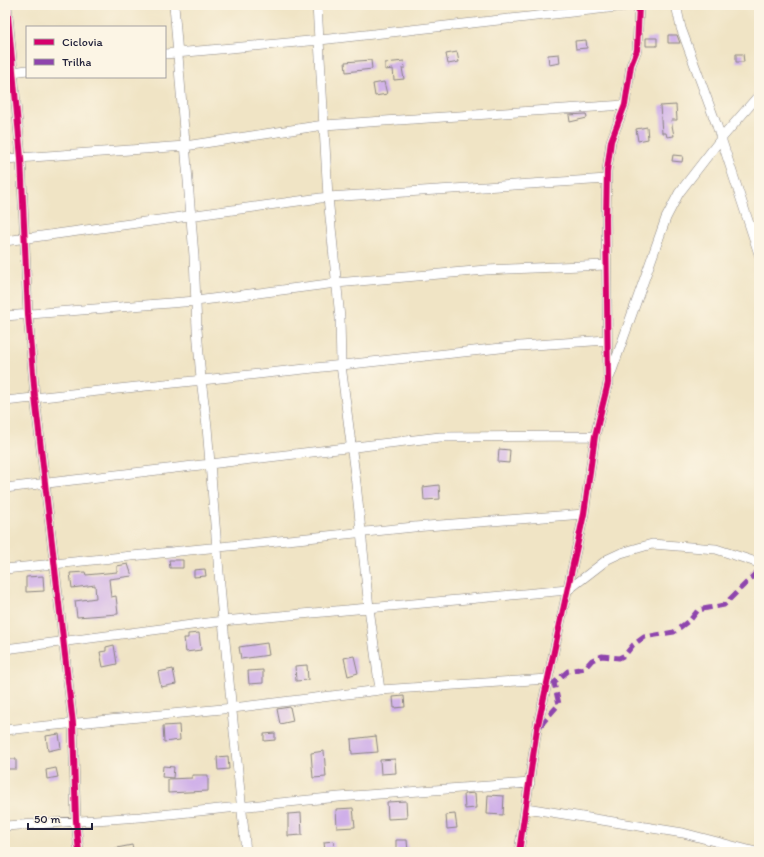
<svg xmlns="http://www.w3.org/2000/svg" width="764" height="857" viewBox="0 0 764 857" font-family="Itim,sans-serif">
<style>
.building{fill:#ceade9}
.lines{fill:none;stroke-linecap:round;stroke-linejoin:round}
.street-casing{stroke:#898380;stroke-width:10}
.street{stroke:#fff;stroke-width:9}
.quiet{stroke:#8e44ad;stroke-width:5;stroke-dasharray:10 5;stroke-linecap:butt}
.cycleway-casing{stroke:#fcf5e5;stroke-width:8}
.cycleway{stroke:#d6006c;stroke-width:6}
</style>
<rect width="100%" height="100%" fill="#fcf5e5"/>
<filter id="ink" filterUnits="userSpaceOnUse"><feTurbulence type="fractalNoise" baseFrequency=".025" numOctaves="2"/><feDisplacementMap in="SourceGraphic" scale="8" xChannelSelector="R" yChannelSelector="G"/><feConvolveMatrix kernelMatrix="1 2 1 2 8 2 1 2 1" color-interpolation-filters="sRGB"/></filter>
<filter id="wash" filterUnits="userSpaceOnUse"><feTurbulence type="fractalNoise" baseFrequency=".012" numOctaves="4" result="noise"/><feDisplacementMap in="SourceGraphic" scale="16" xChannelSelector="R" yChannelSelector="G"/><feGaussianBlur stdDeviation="0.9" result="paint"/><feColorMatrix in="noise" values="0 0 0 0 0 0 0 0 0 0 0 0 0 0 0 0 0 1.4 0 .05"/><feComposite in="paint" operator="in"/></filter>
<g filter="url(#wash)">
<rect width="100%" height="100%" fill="#f0e4c5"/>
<g id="blocks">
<!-- building -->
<path class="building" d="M668,35H677L680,43H668Z
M646,38H657V46H646Z
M586,40L587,48L576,49L575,41Z
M457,52L459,62L448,64L446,54Z
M559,54L560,63L549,65L548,55Z
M736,54H743L744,62H736Z
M371,60L372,69L346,72L345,62Z
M404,61L405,68H402L404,79L394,80L393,69L385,70V63Z
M384,82L387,94L375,96L373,84Z
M676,105L677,120H671L674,136L667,137L666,133H662L660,106Z
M586,114L587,118L570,122L569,115Z
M647,127L648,139L638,141L636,129Z
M673,155L683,156L682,162L672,161Z
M499,449L510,450L509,463L498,462Z
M439,485L440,499L424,500L423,487Z
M169,560H183V568H170Z
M128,564L132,576L109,579L111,597L116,596L118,614L77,617L75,601L96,598L95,585L72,588L70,573L85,572L86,575L117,572V566Z
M205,569L206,576L194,577V570Z
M43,576L44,591L26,592V577Z
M199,633L201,650L186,652L184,638H188V634Z
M267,643L269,655L241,659L239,647Z
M114,645L117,664L103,667L100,652L106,651V647Z
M354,656L358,673L348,676L344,658Z
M307,665L308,680L296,681L295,666Z
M173,669L176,684L161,687L158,672Z
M263,670V683L249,684L248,671Z
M404,696L405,707L394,708L393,697Z
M290,707L293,721L280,724L277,709Z
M179,725L180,740L164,742L163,726Z
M275,733V740L264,741V734Z
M59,734L61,748L48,751L46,736Z
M376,736L378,752L352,754L351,739Z
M324,751L326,777L313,778L311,753Z
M228,756L229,769L218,770L217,757Z
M5,759H16V769H5Z
M395,759L396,773L381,774L380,760Z
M163,766L174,767L173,778L162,777Z
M56,768L58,777L47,779L46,770Z
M192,775H208V791L168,793V779L192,778Z
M475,793L476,808L465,809L464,794Z
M488,795L504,796L503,815L487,814Z
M406,801L407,818L388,819L387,802Z
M353,808L355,827L337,828L336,809Z
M301,813L302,835L288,836V814Z
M455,814L457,828L447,829L446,815Z
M396,840H407L408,852L396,850Z
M334,841L335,852H325L324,842Z
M132,845L134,852H112V849Z"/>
</g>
</g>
<g filter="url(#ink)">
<use href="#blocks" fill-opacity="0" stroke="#898380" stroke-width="1"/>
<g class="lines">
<!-- street casing -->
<g class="street-casing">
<path id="street" d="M7,5L21,158L28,314L35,397L73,724L76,821L79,852
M174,5L194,256L197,329L201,379L207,427L223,621L246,852
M317,5L328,197L340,318L341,365L356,483L369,608L380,690
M676,5L681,28L717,126L759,254
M165,54L320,40L635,5
M13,72L27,70
M5,159L185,146L324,125L625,105
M5,241L328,197L607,179
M5,316L196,301L336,283L486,270L606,265
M610,376L666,218L679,193L720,140L759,95
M5,401L520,346L607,340
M5,488L440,437L595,436
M5,569L414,527L584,514
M5,649L223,621L568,590L608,559L621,553L652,544L716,549L759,563
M5,730L233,708L380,690L547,679
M526,808L683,833L756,852
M5,826L140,817L339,797L530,783
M519,852L537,729L584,514L595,436L608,383L606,218L607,171L611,141L625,105L631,65L637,50L639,5"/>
</g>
<!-- street -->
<use href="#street" class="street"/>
<!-- quiet -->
<path class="quiet" d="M540,726L559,704L554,683L568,671L585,668L592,660L602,656L619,658L625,655L633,645L644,637L674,632L691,619L698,610L724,605L759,570"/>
<!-- cycleway casing -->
<g class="cycleway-casing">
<path id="cycleway" d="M7,5L21,158L28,314L35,397L73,724L76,821L79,852
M519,852L537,729L584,514L595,436L608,383L606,218L607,171L611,141L625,105L631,65L637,50L639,5"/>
</g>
<!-- cycleway -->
<use href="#cycleway" class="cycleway"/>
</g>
</g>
<!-- margin -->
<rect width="764" height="857" fill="none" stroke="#fcf5e5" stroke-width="20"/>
<!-- legend -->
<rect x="26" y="26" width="140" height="52" fill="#fcf5e5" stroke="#a5a1a1"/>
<rect x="34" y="39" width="20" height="6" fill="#d6006c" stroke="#a5a1a1"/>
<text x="62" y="46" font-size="12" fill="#22223b">Ciclovia</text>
<rect x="34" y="59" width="20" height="6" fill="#8e44ad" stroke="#a5a1a1"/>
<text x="62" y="66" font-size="12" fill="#22223b">Trilha</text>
<!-- scale -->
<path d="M28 823v6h64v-6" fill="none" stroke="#22223b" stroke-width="2"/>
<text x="34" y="823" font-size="12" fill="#22223b" stroke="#fcf5e5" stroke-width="3" paint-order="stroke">50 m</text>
</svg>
